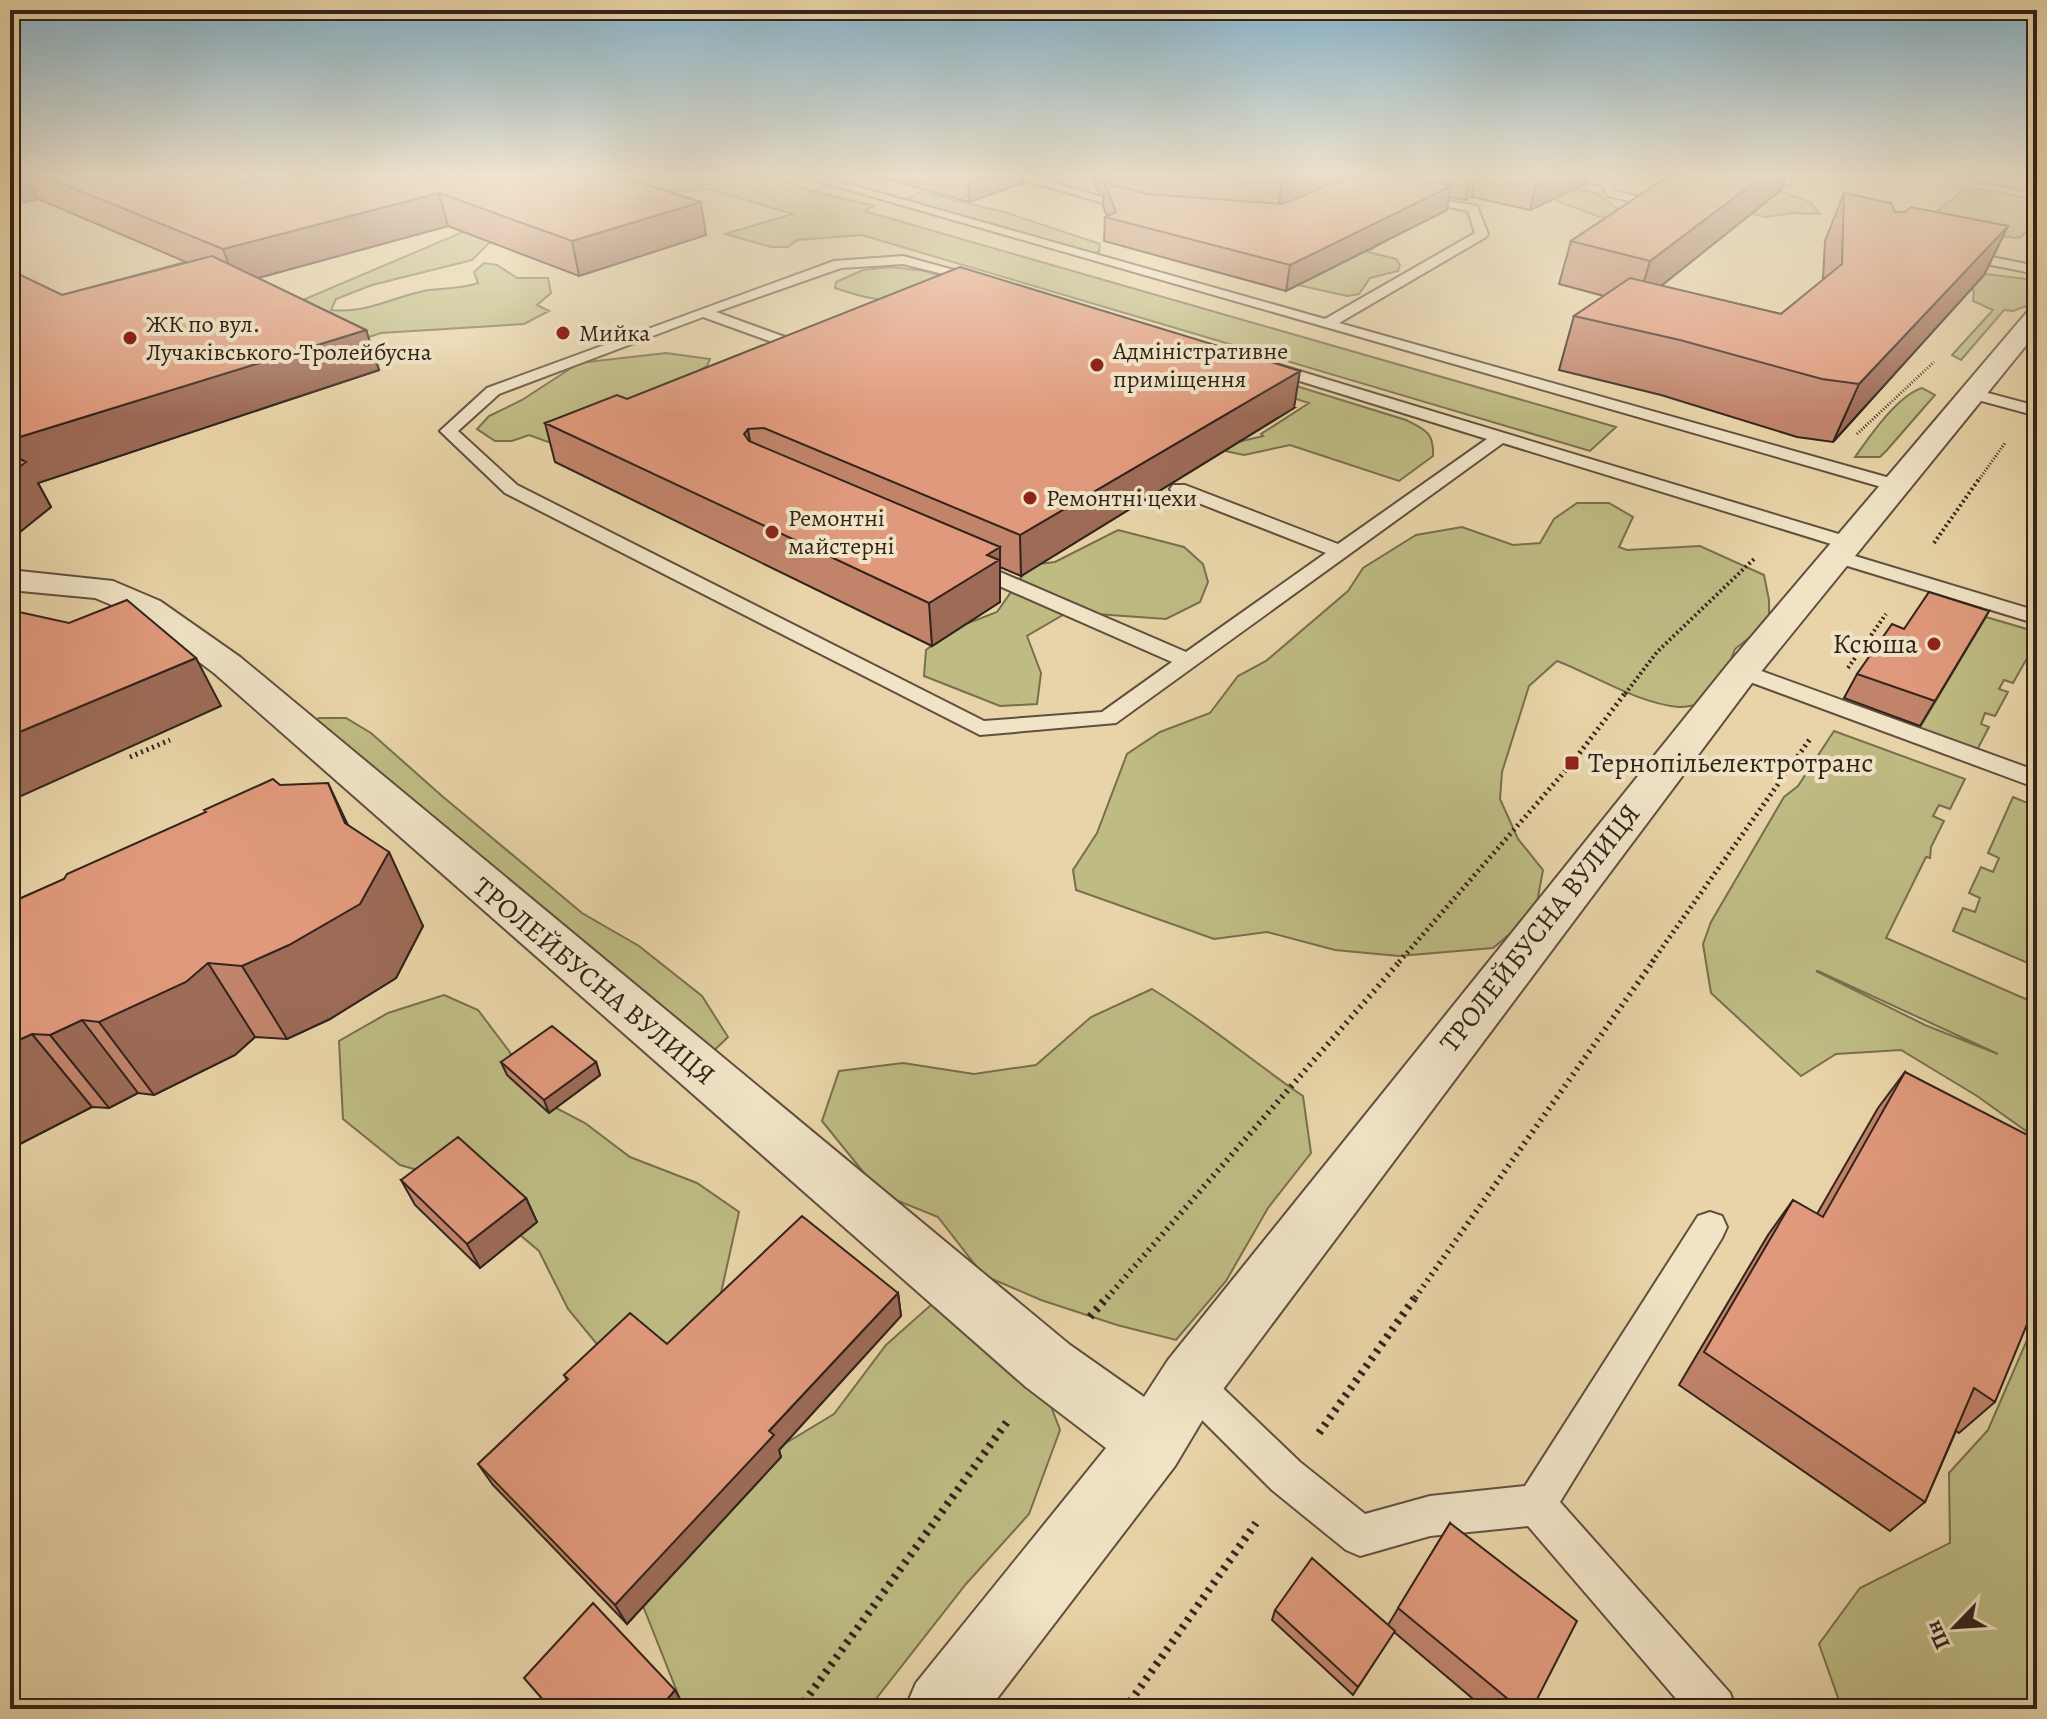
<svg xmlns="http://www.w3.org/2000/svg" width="2047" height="1719" viewBox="0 0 2047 1719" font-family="Alegreya,serif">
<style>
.green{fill:#bebb83;stroke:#786f4f;stroke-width:2;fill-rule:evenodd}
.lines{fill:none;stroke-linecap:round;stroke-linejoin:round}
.lane-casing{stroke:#604f3e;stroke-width:4}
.street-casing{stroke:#604f3e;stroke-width:4}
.path-far4{stroke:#32231b;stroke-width:3;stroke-dasharray:1 2;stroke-linecap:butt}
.path-far3{stroke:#32231b;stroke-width:4;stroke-dasharray:2 3;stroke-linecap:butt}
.path-far2{stroke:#32231b;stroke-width:5;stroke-dasharray:2 4;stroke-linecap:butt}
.path-far1{stroke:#32231b;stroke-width:6;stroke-dasharray:2 5;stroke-linecap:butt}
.path{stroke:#32231b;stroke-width:8;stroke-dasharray:3 6;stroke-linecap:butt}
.lane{fill:#f0e3c6;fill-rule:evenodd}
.street{fill:#f0e3c6;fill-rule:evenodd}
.wall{fill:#c1846b;stroke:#32231b;stroke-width:2}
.shaded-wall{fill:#9d6b57;stroke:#32231b;stroke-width:2}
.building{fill:#e0997c;stroke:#32231b;stroke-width:2}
.poi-dot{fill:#8f2418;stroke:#f0e3c6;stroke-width:3}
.labels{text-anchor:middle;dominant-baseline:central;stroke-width:8;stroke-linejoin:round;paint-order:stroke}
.far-poi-label{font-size:24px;fill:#32231b;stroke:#f0e3c6;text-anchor:start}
.poi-label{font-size:28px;fill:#32231b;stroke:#f0e3c6;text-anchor:end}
.street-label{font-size:28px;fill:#32231b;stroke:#f0e3c6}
</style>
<rect width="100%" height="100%" fill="#e8d4a8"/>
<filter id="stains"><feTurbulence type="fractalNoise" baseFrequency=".0025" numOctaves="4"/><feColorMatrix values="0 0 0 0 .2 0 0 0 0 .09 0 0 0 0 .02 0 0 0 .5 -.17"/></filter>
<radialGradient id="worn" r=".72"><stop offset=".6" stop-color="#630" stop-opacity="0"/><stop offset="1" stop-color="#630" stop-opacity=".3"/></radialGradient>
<!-- green -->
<path class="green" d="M626,175H770L809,190L874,206L864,211L1616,427L1590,451L862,235L797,240L788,247H771L725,234L793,214L709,189L662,192L504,234L488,244L472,260L372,285L336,299L331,310C369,314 393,296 429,290C446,288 461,289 478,283L474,272L484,263L497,265L517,278H548L551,293L537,305L549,311L524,324L381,333L336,348L265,316L562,190Z
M1988,175H2037V193L1979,182Z
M1758,183L1810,202L1820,214L1794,213L1765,217L1735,209Z
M1981,189L2037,200V221L2021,237L2014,238L1924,221L1964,190Z
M1585,190L1600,195L1625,215L1600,217L1557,201L1556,196L1568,191Z
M921,192L1004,212L1100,244L1099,252L1085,255L912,206L908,198Z
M1374,238L1380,244L1368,252L1396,259L1400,265L1398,271L1370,278L1359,294L1347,296L1298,285Z
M891,267L925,271L1406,420C1426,430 1434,433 1433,456L1399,481L1290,445L1244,455L1225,451L1238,442L1263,436L1261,434L1309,403L940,287C894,305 881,303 835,288L836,282L863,270Z
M1978,273L2034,280L2037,282V302L2013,311L2004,310L1961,360L1952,355L1993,310L1973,301L1974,292L1968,281Z
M666,353L710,359L707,366L691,375L548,442L529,435L512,441H495L477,429L489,416L522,400L579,363Z
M1922,388L1935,395L1887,450L1880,457H1855C1870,436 1897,396 1922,388Z
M1577,503H1609L1633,517L1619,547L1627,550L1700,546L1764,575L1769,600V622L1735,649L1715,700C1704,702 1690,708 1679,707C1637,703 1596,676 1557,661L1529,686L1502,772L1500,799L1518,839L1543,870L1535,913L1493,948L1399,956L1335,950L1267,932L1214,939L1076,890L1073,870L1097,833L1127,754L1160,732L1210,713L1238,676L1266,661L1348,591L1363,568L1416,535L1462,527L1513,545L1540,543L1554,519Z
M1118,530L1184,547L1203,564L1208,582L1200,602L1166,619L1068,612L1027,636L1041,673L1037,704L1000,706L924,676L926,650L953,629L997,612L1030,565L1055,562Z
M1986,617L2037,632V660H2026L2013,683L2004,680L1999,689L2008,692L1995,716L1985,713L1981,724L1989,727L1977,750L1919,729Z
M319,718H346L371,733L442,796L582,913L639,946L702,996L728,1037L700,1064L298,735Z
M1834,731L1965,779L1950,809L1939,805L1933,816L1944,821L1931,847L1930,858L1926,857L1886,938L2037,1004V1139L1977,1096L1901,1050L1836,1054L1801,1076L1711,993L1703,944L1711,922L1784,797L1798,786ZM1816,971H1818L1998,1054L1925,1025Z
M2013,797L2037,807V946L2030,964L1953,931L1963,908L1975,912L1980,898L1969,893L1981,867L1993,872L1999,858L1988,853Z
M1152,989C1205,1021 1252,1061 1303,1096L1311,1153L1268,1208L1226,1281L1176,1340L1117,1325L1041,1300L983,1275L938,1217L881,1194L822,1121L839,1071L903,1063L974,1074L1036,1065L1091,1017Z
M444,995L478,1010L509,1051L537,1098L585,1123L630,1157L697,1183L739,1212L713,1329L662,1357L605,1354L568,1309L539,1251L456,1181L400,1165L343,1119L339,1041L388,1013Z
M932,1304L991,1321L1037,1369L1060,1430L1029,1514L966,1584L868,1709H684L643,1606L766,1455L834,1414L886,1345Z
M2037,1317V1709H1842L1819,1644L1860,1588L1950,1543L1949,1473L1988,1430Z"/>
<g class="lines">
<!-- lane casing -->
<g class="lane-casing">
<path id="lane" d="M797,175H816L1325,319L1475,233L1468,211L1409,198V194L1477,206L1488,234L1486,237L1339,323L1904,482L1907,486L1898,491L1892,490Z
M1006,175H1025L1141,208L1135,212Z
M1564,175H1586L1610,181L1616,191L1675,206L1669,210L1608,196L1602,185Z
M1787,175H1800L1788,184H1780V180Z
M1956,250L2037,266V274L1951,257L1949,254Z
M903,256L990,280L983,284L903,264L841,268L716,312L818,349V355H808L703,317L499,394L458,431L517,485L984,721L1102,712L1172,662L963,570L960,566L963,562H977L1186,652L1326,553L1173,493L1170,489L1173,485H1185L1338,544L1487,439L1261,369L1258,366L1266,361L1855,539L1858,543L1855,547H1841L1503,443L1116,723L980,735L505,493L440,431L487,388L834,261Z
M1973,389L2037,406V416L1967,397V391Z
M1835,550L2037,611V624L1828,560L1825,556Z
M1742,664L2037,771V788L1734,676L1731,671L1734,666Z
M1710,1212L1722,1216L1727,1227L1722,1238L1560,1502L1730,1693L1736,1709H1685L1528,1526L1430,1536L1360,1556L1346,1550L1272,1490L1177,1395L1171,1382L1177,1369L1190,1364L1203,1369L1300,1462L1365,1514L1430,1496L1525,1486L1698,1216Z"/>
</g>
<!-- street casing -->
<g class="street-casing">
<path id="street" d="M2037,309V332L1755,679L1212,1404L1175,1466L989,1709H905L916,1683L1106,1448L1026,1387L214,673L136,615L95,598L10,590V570L113,581L160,601L240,657L1070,1345L1144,1397L1168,1360L1729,663L2028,311Z"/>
</g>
<!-- path-far4 -->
<path class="path-far4" d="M1857,434L1934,362
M1978,481L2005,443"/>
<!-- path-far3 -->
<path class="path-far3" d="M1934,543L1979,479
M1848,668L1886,614
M1625,694L1657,652L1755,558"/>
<!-- path-far2 -->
<path class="path-far2" d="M130,757L170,740
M1399,962L1572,763L1626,692
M1652,962L1810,739"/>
<!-- path-far1 -->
<path class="path-far1" d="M1107,1298L1401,960
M1415,1298L1654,960"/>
<!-- path -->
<path class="path" d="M1090,1317L1108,1296
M1319,1433L1416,1296
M799,1709L1009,1419
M1125,1709L1256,1523"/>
<!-- lane -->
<use href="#lane" class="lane"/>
<!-- street -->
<use href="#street" class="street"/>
</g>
<!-- wall -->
<path class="wall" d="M10,175H622L619,176L706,235L579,276L448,226L258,278L366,330L379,370L38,483L51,507L10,540V270L62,295L186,262L38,199Z
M872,175H1023V183L969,202Z
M1092,175H1588L1586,184L1530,210L1472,197L1465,200L1449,197L1447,210L1286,291L1104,241L1105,217L1107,216L1103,206L1104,193L1098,191Z
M1670,175H1786L1781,190L1661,286L1781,314L1823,280L1825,241L1844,193L1895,212L2008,226L1984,275L1833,442L1797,437L1661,395L1559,370L1574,316L1604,296L1559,284L1571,241Z
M627,399L1294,408L1021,576L1000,567V602L932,646L555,462L545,423Z
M1989,611L1920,726L1844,698L1857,674L1904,629Z
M280,785L348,825L423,926L396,978L330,1019L287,1039L255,1037L235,1055L154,1095L138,1093L109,1108L92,1107L10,1149V903Z
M501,1062H596L600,1075L549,1113L507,1075Z
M1905,1072L1995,1402L1959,1433L1956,1431L1925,1502L1890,1531L1679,1385L1768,1235L1793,1200L1817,1214L1878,1108Z
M401,1180L526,1198L537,1222L480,1268L415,1205Z
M898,1293L901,1316L779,1450L781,1457L627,1624L493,1485L478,1464L567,1380L564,1375L667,1344Z
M1450,1523L1532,1709H1485L1394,1632L1353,1695L1272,1620L1275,1610L1388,1625Z"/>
<!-- shaded-wall -->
<path class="shaded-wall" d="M10,175H26L38,199L10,205Z
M233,175H385L246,205L232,177Z
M968,175H1023V183L969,202Z
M1299,175H1364L1278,214L1281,182Z
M1470,175H1476L1472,197L1465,200Z
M1544,175H1588L1586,184L1530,210L1538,178Z
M1764,175H1786L1781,190L1637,305L1650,261Z
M1451,186L1447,210L1286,291L1290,265Z
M439,193L448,226L236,284L223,249Z
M701,202L706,235L579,276L572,241Z
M2008,226L1984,275L1833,442L1859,384Z
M366,330L379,370L38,483L51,507L10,540V440Z
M1300,371L1294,408L1021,576L1020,535Z
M748,429L754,467L744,434Z
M1000,547V602L932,646L929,603L987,555Z
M196,658L221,706L10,801V736Z
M328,783L363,857L389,852L423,926L396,978L330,1019L287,1039L242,966L345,823Z
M208,963L255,1037L235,1055L154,1095L99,1022Z
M82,1020L138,1093L109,1108L50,1035Z
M32,1034L92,1107L10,1149V1044Z
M596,1062L600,1075L549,1113L544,1100Z
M526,1198L537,1222L480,1268L467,1244Z
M898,1293L901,1316L779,1450L781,1457L627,1624L615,1605L769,1431Z
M675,1690L680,1699L672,1709H659Z"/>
<!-- building -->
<path class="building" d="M41,175H233L232,177L242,183L283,175H616L701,202L572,241L439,193L223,249Z
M1187,175H1299L1281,182Z
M1353,175H1398L1451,186L1290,265L1105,217L1116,212L1104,183L1148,194L1283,204Z
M1524,175H1544L1538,178Z
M1670,175H1691L1704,178L1709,175H1764L1650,261L1571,241Z
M1844,193L1891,203L1895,212H1905L1911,207L2008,226L1859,384L1822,379L1680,340L1574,316L1630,278L1781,314L1842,264Z
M212,256L366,330L10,440V379L18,376L10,372V270L62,295Z
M960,267L1300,371L1020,535L764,428L748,429L744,434L749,441L1000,547L987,555L999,560L929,603L545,423L617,395L627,399Z
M10,454L26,462L10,474Z
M1929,592L1989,611L1935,701L1857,674L1892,624L1904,629Z
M127,600L196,658L10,736V610L69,623Z
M273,779L280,785L328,783L345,823L389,852L360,904L289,945L242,966L208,963L186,982L99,1022L82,1020L50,1035L32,1034L10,1044V903L64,879L67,874L206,812L204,810Z
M552,1026L596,1062L544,1100L501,1062Z
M1905,1072L2037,1140V1300L1995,1402L1974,1388L1925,1502L1704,1352L1793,1200L1823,1217Z
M458,1137L526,1198L467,1244L401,1180Z
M802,1216L898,1293L769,1431L774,1435L615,1605L478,1464L568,1379L564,1375L630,1313L667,1344Z
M1450,1523L1577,1621L1532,1709H1520L1398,1608Z
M1312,1558L1395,1631L1358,1687L1275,1610Z
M593,1603L675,1690L659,1709H551L524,1678Z"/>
<!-- sky -->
<linearGradient id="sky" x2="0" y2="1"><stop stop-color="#87b6cf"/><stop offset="0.42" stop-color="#f5ecd8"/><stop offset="1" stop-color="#f5ecd8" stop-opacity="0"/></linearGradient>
<rect width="2047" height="416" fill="url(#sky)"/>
<!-- markers -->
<g class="poi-dot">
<circle cx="563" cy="333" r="8"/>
<circle cx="130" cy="338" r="8"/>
<circle cx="1097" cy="365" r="8"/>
<circle cx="1030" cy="498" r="8"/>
<circle cx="772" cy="532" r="8"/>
<circle cx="1934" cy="644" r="8"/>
<rect x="1564" y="755" width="16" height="16" rx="4"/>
</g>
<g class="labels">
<!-- far-poi labels -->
<g class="far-poi-label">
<text x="146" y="324">ЖК по вул.<tspan x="146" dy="28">Лучаківського-Тролейбусна</tspan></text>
<text x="579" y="333">Мийка</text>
<text x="1113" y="351">Адміністративне<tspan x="1113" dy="28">приміщення</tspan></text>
<text x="1046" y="498">Ремонтні цехи</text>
<text x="788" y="518">Ремонтні<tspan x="788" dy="28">майстерні</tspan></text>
</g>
<!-- poi labels -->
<g class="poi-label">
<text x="1918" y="644">Ксюша</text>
<text x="1588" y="763" text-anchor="start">Тернопільелектротранс</text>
</g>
<!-- street labels -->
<g class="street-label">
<text transform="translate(1540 928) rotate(-52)">ТРОЛЕЙБУСНА ВУЛИЦЯ</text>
<text transform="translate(594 981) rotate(40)">ТРОЛЕЙБУСНА ВУЛИЦЯ</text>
</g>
</g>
<!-- margin -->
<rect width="2047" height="1719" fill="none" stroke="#e8d4a8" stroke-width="40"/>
<rect x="12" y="12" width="2023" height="1695" fill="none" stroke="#32231b" stroke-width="4"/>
<rect x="20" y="20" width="2007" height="1679" fill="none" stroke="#32231b" stroke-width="2"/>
<!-- north arrow -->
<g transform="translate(1955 1627) rotate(245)" stroke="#f0e3c6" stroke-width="6" paint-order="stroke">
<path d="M0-6L14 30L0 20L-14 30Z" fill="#32231b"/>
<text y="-12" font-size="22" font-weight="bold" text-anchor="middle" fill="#32231b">Пн</text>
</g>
<rect width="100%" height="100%" filter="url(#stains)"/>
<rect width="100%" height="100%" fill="url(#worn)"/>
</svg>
